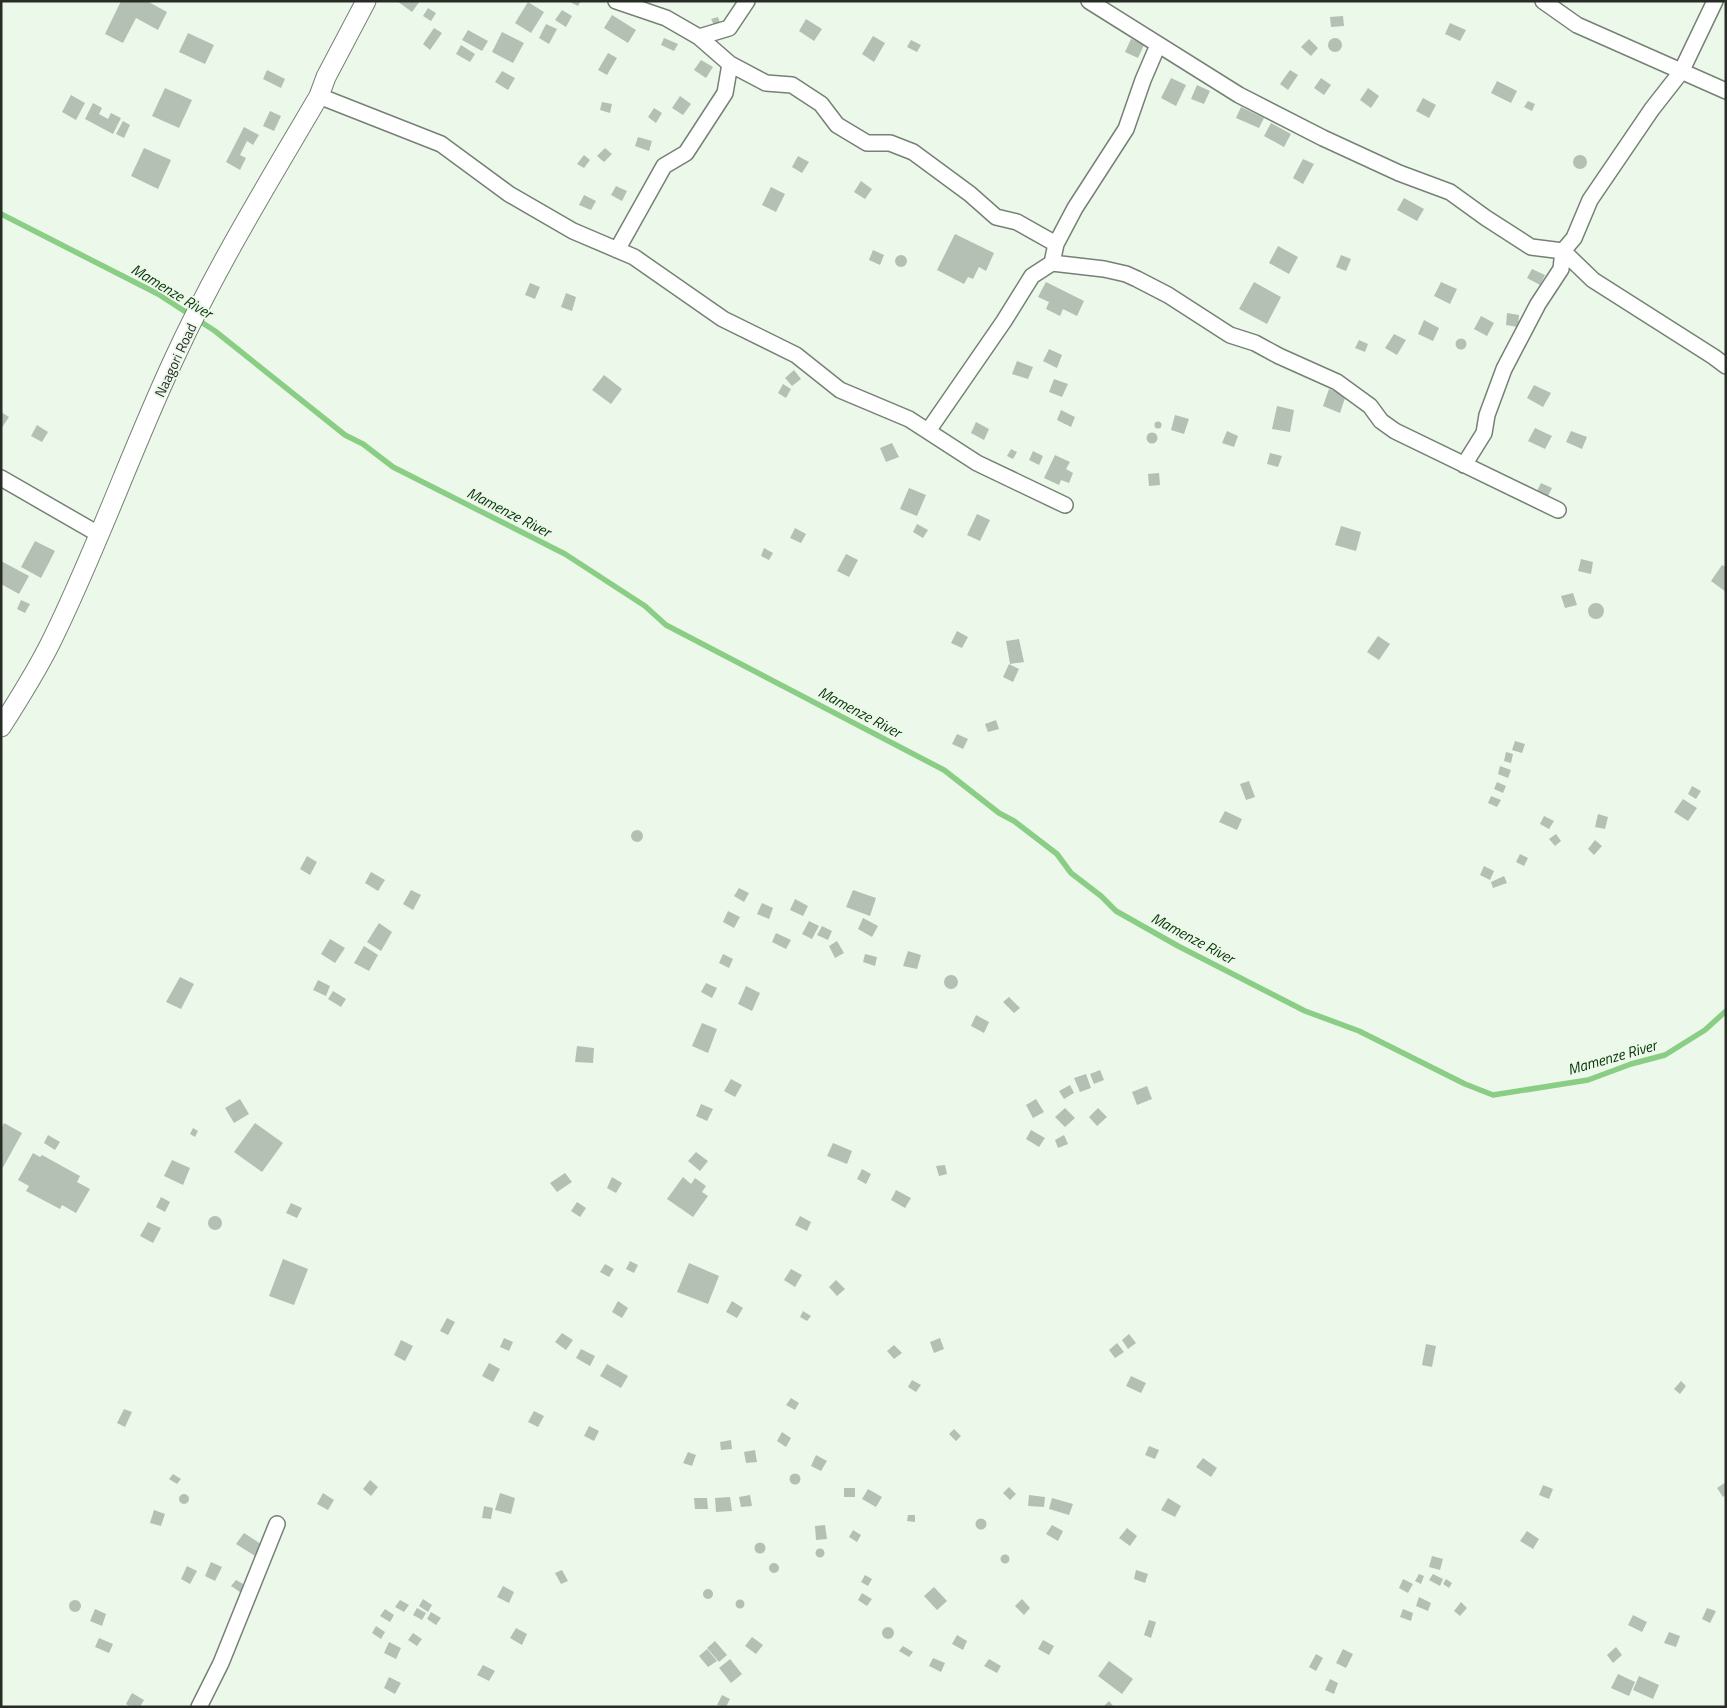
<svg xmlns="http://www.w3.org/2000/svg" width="1727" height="1708" viewBox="0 0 1727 1708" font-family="'Titillium Web',sans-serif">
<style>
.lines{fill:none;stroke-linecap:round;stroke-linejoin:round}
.stream{stroke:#8acd85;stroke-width:5.5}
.building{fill:#b4c0b3}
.minor-casing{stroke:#768175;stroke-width:18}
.tertiary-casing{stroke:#768175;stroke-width:21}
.minor{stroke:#fff;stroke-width:15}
.tertiary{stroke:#fff;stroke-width:19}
.labels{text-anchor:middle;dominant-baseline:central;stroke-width:4;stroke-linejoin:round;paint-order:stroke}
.street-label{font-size:14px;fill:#282c27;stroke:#ecf8ea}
.water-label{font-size:15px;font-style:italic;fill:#033303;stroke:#ecf8ea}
</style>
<rect width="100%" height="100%" fill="#ecf8ea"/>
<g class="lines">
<!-- stream -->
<path class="stream" d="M1,214L158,294L215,331L345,435L363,444L393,467L565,554L645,606L666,625L944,770L999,813L1014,821L1057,854L1071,873L1101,896L1116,911L1178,946L1305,1011L1359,1031L1465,1084L1493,1095L1588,1080L1631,1064L1665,1055L1705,1030L1726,1011"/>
</g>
<!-- building -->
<path class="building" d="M121,1H147L167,12L158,30L136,18L123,43L105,34Z
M397,1H420L412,12Z
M568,1H581L578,6Z
M528,2L544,12L531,33L515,23Z
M428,8L436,13L431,21L423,16Z
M562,10L572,16L566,27L555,20Z
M612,15L636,30L628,43L604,28Z
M1343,16L1344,26L1331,27L1330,17Z
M718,17L720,23L714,25L711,19Z
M806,19L822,29L814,41L799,31Z
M1450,23L1466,30L1460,41L1445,34Z
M546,24L557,29L549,44L539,38Z
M434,28L442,33L430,50L423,44Z
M468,30L488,41L482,51L462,40Z
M502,32L524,43L513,63L492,52Z
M188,33L214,45L205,64L179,52Z
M873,36L885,43L874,62L862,54Z
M664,38L678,44L674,51L661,45Z
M1328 45a7 7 0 1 1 14 0a7 7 0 1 1-14 0Z
M1131,39L1144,45L1138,58L1125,52Z
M1309,39L1318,48L1311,56L1301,47Z
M911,40L921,45L917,52L907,47Z
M461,45L475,54L470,62L456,54Z
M608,53L617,58L607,75L598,70Z
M701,60L713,67L706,78L694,70Z
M267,70L285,79L281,88L263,79Z
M1290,70L1298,75L1288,90L1280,84Z
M502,71L515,78L508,90L495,82Z
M1171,78L1186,85L1176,106L1161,98Z
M1321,78L1331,85L1324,95L1314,88Z
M1497,81L1517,91L1511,103L1491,93Z
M1197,85L1210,91L1204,104L1191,99Z
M165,88L192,100L179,128L152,116Z
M1368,88L1379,96L1371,108L1360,100Z
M71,95L85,103L76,120L62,112Z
M680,96L691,104L683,115L672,108Z
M1423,98L1436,105L1429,118L1416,111Z
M1528,101L1535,104L1532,111L1524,107Z
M602,102L612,104L610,113L600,110Z
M93,103L102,108L99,114L108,119L111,113L121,118L113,134L85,119Z
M1241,107L1264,118L1259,128L1236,118Z
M654,108L662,113L656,123L648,117Z
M270,111L281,116L274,131L263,126Z
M123,121L130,125L124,138L116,134Z
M1271,123L1291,134L1284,147L1264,136Z
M244,127L259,135L253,145L247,141L240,155L246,158L240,170L226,162Z
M638,137L652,141L649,151L635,146Z
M144,148L171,160L158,189L131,176Z
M605,148L612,154L604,162L597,156Z
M584,155L590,160L584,168L577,164Z
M1573 162a7 7 0 1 1 14 0a7 7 0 1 1-14 0Z
M798,156L809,162L802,173L792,167Z
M1303,159L1314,164L1303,184L1293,178Z
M861,181L872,189L865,199L854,192Z
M616,186L627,191L622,201L611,195Z
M771,187L785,194L776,212L762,205Z
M584,195L596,201L591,210L579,205Z
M1404,198L1424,209L1417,221L1397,210Z
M955,234L994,253L986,271L979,267L973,279L968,277L964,284L937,270Z
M1278,246L1298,257L1289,274L1269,263Z
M873,250L884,255L880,265L869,260Z
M1341,255L1351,259L1346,271L1336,267Z
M895 261a6 6 0 1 1 12 0a6 6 0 1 1-12 0Z
M1532,269L1545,275L1540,285L1527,278Z
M1046,282L1084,301L1077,316L1063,309L1060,316L1046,309L1049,302L1038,297Z
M1254,282L1281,297L1267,324L1239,309Z
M1441,282L1457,289L1450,304L1434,296Z
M530,283L540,287L535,299L525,295Z
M566,293L576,297L572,311L561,307Z
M1507,313L1519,315L1518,327L1506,325Z
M1481,316L1494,323L1487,336L1474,329Z
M1424,320L1439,328L1433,341L1418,334Z
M1394,334L1406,340L1397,355L1385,348Z
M1455.5 344a5.5 5.5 0 1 1 11 0a5.5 5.5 0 1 1-11 0Z
M1359,340L1368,344L1365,352L1355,348Z
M1049,349L1062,355L1057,368L1043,361Z
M1017,361L1033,367L1028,379L1012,374Z
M794,370L801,379L792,386L785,378Z
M604,375L622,389L611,404L592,390Z
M1054,379L1068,384L1062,397L1049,392Z
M783,384L791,389L786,398L778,393Z
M1534,385L1551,393L1543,407L1527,398Z
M1329,389L1346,395L1340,413L1323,406Z
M1277,406L1294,410L1290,432L1272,429Z
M1061,410L1075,417L1071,427L1057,420Z
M1,412L9,417L1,429Z
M1175,415L1189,419L1184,434L1171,430Z
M1154.5 425a3.5 3.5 0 1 1 7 0a3.5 3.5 0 1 1-7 0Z
M976,422L989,429L984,440L971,433Z
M37,425L48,432L42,442L31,436Z
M1535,428L1552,436L1545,449L1528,441Z
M1227,431L1238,436L1234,447L1222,443Z
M1571,431L1587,437L1582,449L1566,442Z
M1146.5 438a5.5 5.5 0 1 1 11 0a5.5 5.5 0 1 1-11 0Z
M892,443L899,457L886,462L880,448Z
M1011,449L1017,452L1013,459L1007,456Z
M1033,451L1043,456L1039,465L1029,460Z
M1270,453L1282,456L1278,467L1267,464Z
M1055,455L1070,462L1066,469L1073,473L1069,483L1061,480L1059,485L1044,478Z
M1159,473L1160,485L1149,486L1148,474Z
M1541,483L1552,488L1547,498L1536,493Z
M909,488L926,495L917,516L900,509Z
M977,514L990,520L980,541L967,535Z
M917,524L928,530L923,538L913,532Z
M1341,526L1361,532L1356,551L1335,545Z
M795,528L806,534L801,543L790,538Z
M35,541L55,551L41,578L21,567Z
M764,548L773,553L769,560L761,556Z
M846,554L858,560L849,577L837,571Z
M1581,559L1593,562L1591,574L1578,571Z
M1,561L29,576L19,594L1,584Z
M1722,565L1726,567V592L1711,581Z
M1573,593L1577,605L1565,608L1561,596Z
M21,600L30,604L25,613L17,609Z
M1588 611a8 8 0 1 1 16 0a8 8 0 1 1-16 0Z
M957,631L968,637L962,648L951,643Z
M1378,636L1390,644L1379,660L1367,652Z
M1019,639L1024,662L1010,664L1006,641Z
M1009,664L1019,669L1013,682L1003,677Z
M996,720L999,729L988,732L985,724Z
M957,734L968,739L963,749L952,744Z
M1515,741L1525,744L1522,753L1512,750Z
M1506,752L1513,754L1511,763L1504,761Z
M1500,766L1511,770L1508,778L1498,774Z
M1249,781L1255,797L1246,800L1240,784Z
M1497,782L1506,786L1503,793L1494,789Z
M1692,786L1701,791L1696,799L1688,794Z
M1491,796L1501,800L1497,807L1488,803Z
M1683,799L1697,808L1688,821L1674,812Z
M1225,811L1242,819L1237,830L1219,822Z
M1598,814L1608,817L1605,829L1595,827Z
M1544,816L1554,821L1549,829L1540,824Z
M631 836a6 6 0 1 1 12 0a6 6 0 1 1-12 0Z
M1556,834L1561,841L1555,846L1549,839Z
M1595,840L1602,846L1594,855L1588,849Z
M1520,854L1528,858L1524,866L1516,862Z
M307,856L317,862L310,875L300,869Z
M1484,866L1494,871L1490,880L1480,875Z
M371,872L385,880L378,891L365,883Z
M1504,876L1507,883L1493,888L1491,882Z
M739,888L749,893L744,902L734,896Z
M411,890L421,895L413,910L403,904Z
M853,890L876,898L870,916L846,907Z
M795,899L808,906L803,916L790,910Z
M762,903L773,908L769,919L757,914Z
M728,911L740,917L734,928L723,922Z
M863,918L878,926L872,937L858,929Z
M809,921L819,926L812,939L802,934Z
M379,923L392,932L381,951L367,942Z
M822,926L832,931L828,940L817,935Z
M776,933L791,940L786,949L772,942Z
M330,939L345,948L335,963L321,954Z
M837,941L844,953L835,958L829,946Z
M364,946L378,955L369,971L354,963Z
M908,951L921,955L917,969L903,966Z
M723,954L733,959L729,968L719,963Z
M865,954L877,957L875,966L863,962Z
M944 982a7 7 0 1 1 14 0a7 7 0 1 1-14 0Z
M180,977L194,984L181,1009L166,1002Z
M318,980L330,986L326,996L313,990Z
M706,983L717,988L712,998L701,992Z
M746,986L760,993L752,1011L738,1004Z
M333,991L346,999L341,1007L328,999Z
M1009,997L1020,1008L1014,1013L1003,1002Z
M976,1015L989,1022L984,1033L971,1026Z
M702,1023L717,1029L708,1053L692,1046Z
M577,1046L594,1048L593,1063L575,1062Z
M1100,1070L1104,1080L1094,1084L1090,1074Z
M1086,1074L1091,1088L1080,1092L1074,1078Z
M731,1079L742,1085L735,1097L724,1091Z
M1070,1085L1074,1093L1064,1099L1059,1091Z
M1147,1086L1152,1099L1137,1105L1132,1092Z
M240,1099L249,1114L234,1123L225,1108Z
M1036,1099L1044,1112L1033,1118L1026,1105Z
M701,1104L713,1109L707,1121L696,1116Z
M1065,1108L1075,1118L1065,1127L1055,1117Z
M1098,1108L1107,1117L1097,1126L1089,1117Z
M4,1123L22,1133L1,1171V1129Z
M255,1123L283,1143L262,1172L234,1152Z
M193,1128L198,1131L195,1137L190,1134Z
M1031,1130L1045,1138L1039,1147L1026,1139Z
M48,1135L60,1142L55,1150L44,1143Z
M1064,1135L1068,1144L1058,1148L1055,1140Z
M833,1143L852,1151L847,1164L827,1156Z
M696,1152L708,1161L700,1171L688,1161Z
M33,1153L40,1157L42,1155L80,1176L77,1182L90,1189L76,1213L62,1205L60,1209L26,1191L29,1186L18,1180Z
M172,1160L190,1168L183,1185L164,1176Z
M945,1165L947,1174L939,1176L936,1166Z
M862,1169L871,1174L866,1184L857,1179Z
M565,1173L572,1182L557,1192L550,1183Z
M612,1177L622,1183L616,1193L607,1188Z
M683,1177L691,1184L695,1178L706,1186L702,1192L708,1196L693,1217L667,1199Z
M896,1190L911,1198L905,1208L891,1200Z
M161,1197L170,1202L165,1212L156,1207Z
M577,1202L586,1208L580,1217L571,1211Z
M291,1203L302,1208L297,1218L286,1213Z
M800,1216L811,1222L807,1231L795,1225Z
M208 1223a7 7 0 1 1 14 0a7 7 0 1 1-14 0Z
M148,1222L161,1228L153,1243L140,1236Z
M283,1259L308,1269L294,1305L269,1296Z
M630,1261L638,1265L634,1273L626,1269Z
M689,1263L719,1276L708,1304L677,1292Z
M605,1264L614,1269L609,1277L600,1272Z
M791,1269L802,1275L795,1287L784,1280Z
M836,1280L845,1289L837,1296L829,1287Z
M618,1301L628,1308L622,1318L612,1312Z
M732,1301L743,1308L737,1318L726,1312Z
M803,1311L811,1316L807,1321L800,1317Z
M447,1318L455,1322L448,1335L440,1331Z
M562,1333L573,1340L566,1350L555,1342Z
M1129,1334L1136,1343L1128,1349L1122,1340Z
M504,1338L513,1342L509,1351L500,1347Z
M940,1338L944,1349L934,1353L930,1342Z
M401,1340L413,1346L405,1361L394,1355Z
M1117,1343L1124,1352L1115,1358L1109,1350Z
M1426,1344L1436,1346L1432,1367L1422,1365Z
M894,1345L902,1353L894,1359L887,1351Z
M581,1349L595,1356L590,1366L576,1358Z
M489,1363L500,1369L493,1382L482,1376Z
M607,1364L628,1376L621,1388L600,1376Z
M1131,1376L1146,1383L1141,1393L1126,1386Z
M912,1380L921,1385L916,1392L908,1387Z
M1681,1381L1686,1386L1680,1394L1674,1389Z
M791,1398L799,1403L795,1410L786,1405Z
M124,1409L132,1412L125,1427L117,1423Z
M534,1411L544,1416L538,1427L528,1422Z
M589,1426L599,1431L594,1441L584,1436Z
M954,1429L961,1436L956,1441L949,1434Z
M782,1432L791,1438L786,1447L777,1441Z
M731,1440L732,1449L721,1450L720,1442Z
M1149,1446L1159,1450L1155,1459L1145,1455Z
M755,1450L757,1462L746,1463L744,1452Z
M688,1452L696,1455L692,1466L683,1463Z
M816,1455L827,1461L821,1471L811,1466Z
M1203,1458L1217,1468L1211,1477L1196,1467Z
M789.5 1479a5.5 5.5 0 1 1 11 0a5.5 5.5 0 1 1-11 0Z
M173,1474L181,1479L177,1484L169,1479Z
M370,1480L378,1487L371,1496L363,1489Z
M1726,1482V1495L1723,1497L1717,1488Z
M1543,1485L1553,1489L1549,1499L1539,1495Z
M1009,1487L1016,1494L1010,1500L1003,1493Z
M844,1488H855V1497H844Z
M868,1489L882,1497L876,1507L862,1499Z
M323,1493L334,1500L328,1510L317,1504Z
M500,1493L515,1498L511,1514L495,1510Z
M179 1499a5 5 0 1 1 10 0a5 5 0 1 1-10 0Z
M750,1495L752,1506L741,1507L739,1497Z
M1029,1495L1045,1497L1044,1507L1028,1506Z
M730,1497L732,1511L716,1512L715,1498Z
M694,1498H707L708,1509H695Z
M1052,1498L1073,1504L1069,1515L1049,1509Z
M1168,1498L1181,1506L1175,1517L1161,1510Z
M484,1506L493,1508L491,1519L482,1518Z
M154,1510L165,1514L161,1526L150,1523Z
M908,1515H915V1522L907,1521Z
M975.5 1524a5.5 5.5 0 1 1 11 0a5.5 5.5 0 1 1-11 0Z
M825,1525L827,1539L816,1540L815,1526Z
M1052,1525L1063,1531L1058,1541L1046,1534Z
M1127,1528L1137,1536L1130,1546L1119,1538Z
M853,1530L861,1535L857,1542L849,1537Z
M1527,1531L1539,1539L1533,1549L1520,1541Z
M244,1533L264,1546L257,1557L236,1544Z
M754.5 1548a5.5 5.5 0 1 1 11 0a5.5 5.5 0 1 1-11 0Z
M815.5 1553a4.5 4.5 0 1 1 9 0a4.5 4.5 0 1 1-9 0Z
M1000.5 1559a4.5 4.5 0 1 1 9 0a4.5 4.5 0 1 1-9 0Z
M1432,1556L1443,1559L1440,1570L1429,1567Z
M211,1562L222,1567L215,1581L205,1576Z
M769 1568a5 5 0 1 1 10 0a5 5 0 1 1-10 0Z
M187,1566L197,1571L190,1584L181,1579Z
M562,1570L568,1581L561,1584L555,1573Z
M1136,1570L1148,1574L1145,1583L1134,1579Z
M1419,1574L1424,1576L1421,1584L1415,1581Z
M1433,1574L1443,1579L1440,1586L1429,1580Z
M865,1575L872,1579L868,1586L861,1582Z
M1403,1579L1413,1584L1408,1593L1399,1588Z
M1446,1579L1452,1583L1449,1588L1443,1584Z
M236,1580L245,1585L240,1592L231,1586Z
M503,1586L514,1592L509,1603L497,1597Z
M934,1587L947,1601L937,1610L924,1596Z
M703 1594a5 5 0 1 1 10 0a5 5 0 1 1-10 0Z
M862,1593L872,1599L867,1606L858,1600Z
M1419,1597L1431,1603L1428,1611L1416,1606Z
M423,1599L432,1605L428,1612L419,1606Z
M1022,1599L1030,1608L1024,1615L1015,1606Z
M735.5 1604a4.5 4.5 0 1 1 9 0a4.5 4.5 0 1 1-9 0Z
M400,1600L409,1605L404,1612L395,1607Z
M69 1606a6 6 0 1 1 12 0a6 6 0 1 1-12 0Z
M1461,1602L1467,1608L1460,1616L1454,1611Z
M417,1608L426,1613L422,1620L413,1615Z
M1707,1608L1716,1611L1710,1623L1702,1619Z
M95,1609L106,1614L102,1626L90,1621Z
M385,1609L394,1615L390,1622L380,1616Z
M1403,1609L1413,1613L1411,1621L1400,1617Z
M431,1612L441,1618L436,1625L427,1619Z
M1633,1615L1647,1622L1642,1632L1628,1625Z
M1149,1620L1156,1622L1151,1638L1144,1635Z
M376,1626L385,1632L381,1639L372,1633Z
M882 1633a6 6 0 1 1 12 0a6 6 0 1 1-12 0Z
M516,1628L527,1634L522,1645L510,1638Z
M1669,1632L1680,1636L1676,1647L1664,1643Z
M413,1633L422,1639L417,1646L408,1640Z
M957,1635L967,1641L963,1650L952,1644Z
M752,1637L763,1645L756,1654L745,1646Z
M99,1638L113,1644L109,1653L95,1647Z
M1043,1640L1054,1646L1049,1655L1038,1649Z
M715,1641L727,1655L719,1662L707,1648Z
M389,1642L401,1648L396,1659L384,1653Z
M903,1646L913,1652L909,1657L899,1651Z
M1616,1647L1622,1655L1613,1663L1607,1655Z
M707,1649L717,1661L708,1667L699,1656Z
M1343,1649L1353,1654L1346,1668L1336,1663Z
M1316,1654L1323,1658L1316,1671L1309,1667Z
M933,1658L945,1663L941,1672L929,1666Z
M730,1659L742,1674L731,1683L719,1668Z
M989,1659L1001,1666L997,1673L984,1666Z
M1109,1661L1133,1679L1122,1694L1098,1676Z
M483,1665L495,1671L489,1681L477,1675Z
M1618,1674L1635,1682L1629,1696L1611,1688Z
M1639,1676L1659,1685L1653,1699L1633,1690Z
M389,1677L401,1683L395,1694L384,1688Z
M1330,1679L1338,1683L1334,1694L1325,1690Z
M132,1693L144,1700L140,1707H131L126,1704Z
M722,1695L730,1699L726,1707L717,1705Z
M1109,1701L1114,1707H1103Z"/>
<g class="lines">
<!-- minor casing -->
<g class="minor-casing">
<path id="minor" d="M616,1L666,18L699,37L730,64L725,93L686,153L664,166L617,250
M1089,1L1239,95L1323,138L1399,173L1450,192L1486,218L1531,247L1563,251L1593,280L1714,357L1726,366
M1543,1L1577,25L1726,91
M699,37L729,28L747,1
M730,64L766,83L792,85L821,104L837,125L867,143H890L913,152L970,194L996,217L1017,222L1056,244L1052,263L1032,276L1004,321L928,431
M319,96L441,144L509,194L573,231L634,257L723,319L796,355L840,390L909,419L977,463L1065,505
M1056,244L1075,208L1126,129L1143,80L1158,45
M1052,263L1104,269L1126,274L1137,279L1168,295L1230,335L1255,343L1279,356L1337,382L1370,406L1381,421L1395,431L1558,510
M1464,465L1484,433L1487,415L1504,369L1538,304L1561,269L1563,251L1574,238L1590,200L1652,109L1681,72L1715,1
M1,478L100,535
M199,1707L221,1663L277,1524"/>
</g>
<!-- tertiary casing -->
<g class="tertiary-casing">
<path id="tertiary" d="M1,727C19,699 36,672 51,642C96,551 130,454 173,361C215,269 268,183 319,96L326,77L366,1"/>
</g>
<!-- minor -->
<use href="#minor" class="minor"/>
<!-- tertiary -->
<use href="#tertiary" class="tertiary"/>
</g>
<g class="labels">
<!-- street labels -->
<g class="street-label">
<text transform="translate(175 360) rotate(-65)">Naagori Road</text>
</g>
<!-- water labels -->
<g class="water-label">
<text transform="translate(172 291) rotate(31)">Mamenze River</text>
<text transform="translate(509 512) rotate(27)">Mamenze River</text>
<text transform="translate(860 712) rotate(28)">Mamenze River</text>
<text transform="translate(1193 938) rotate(28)">Mamenze River</text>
<text transform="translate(1612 1057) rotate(-16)">Mamenze River</text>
</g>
</g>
<!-- border -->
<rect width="1727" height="1708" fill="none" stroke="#282c27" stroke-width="5"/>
</svg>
